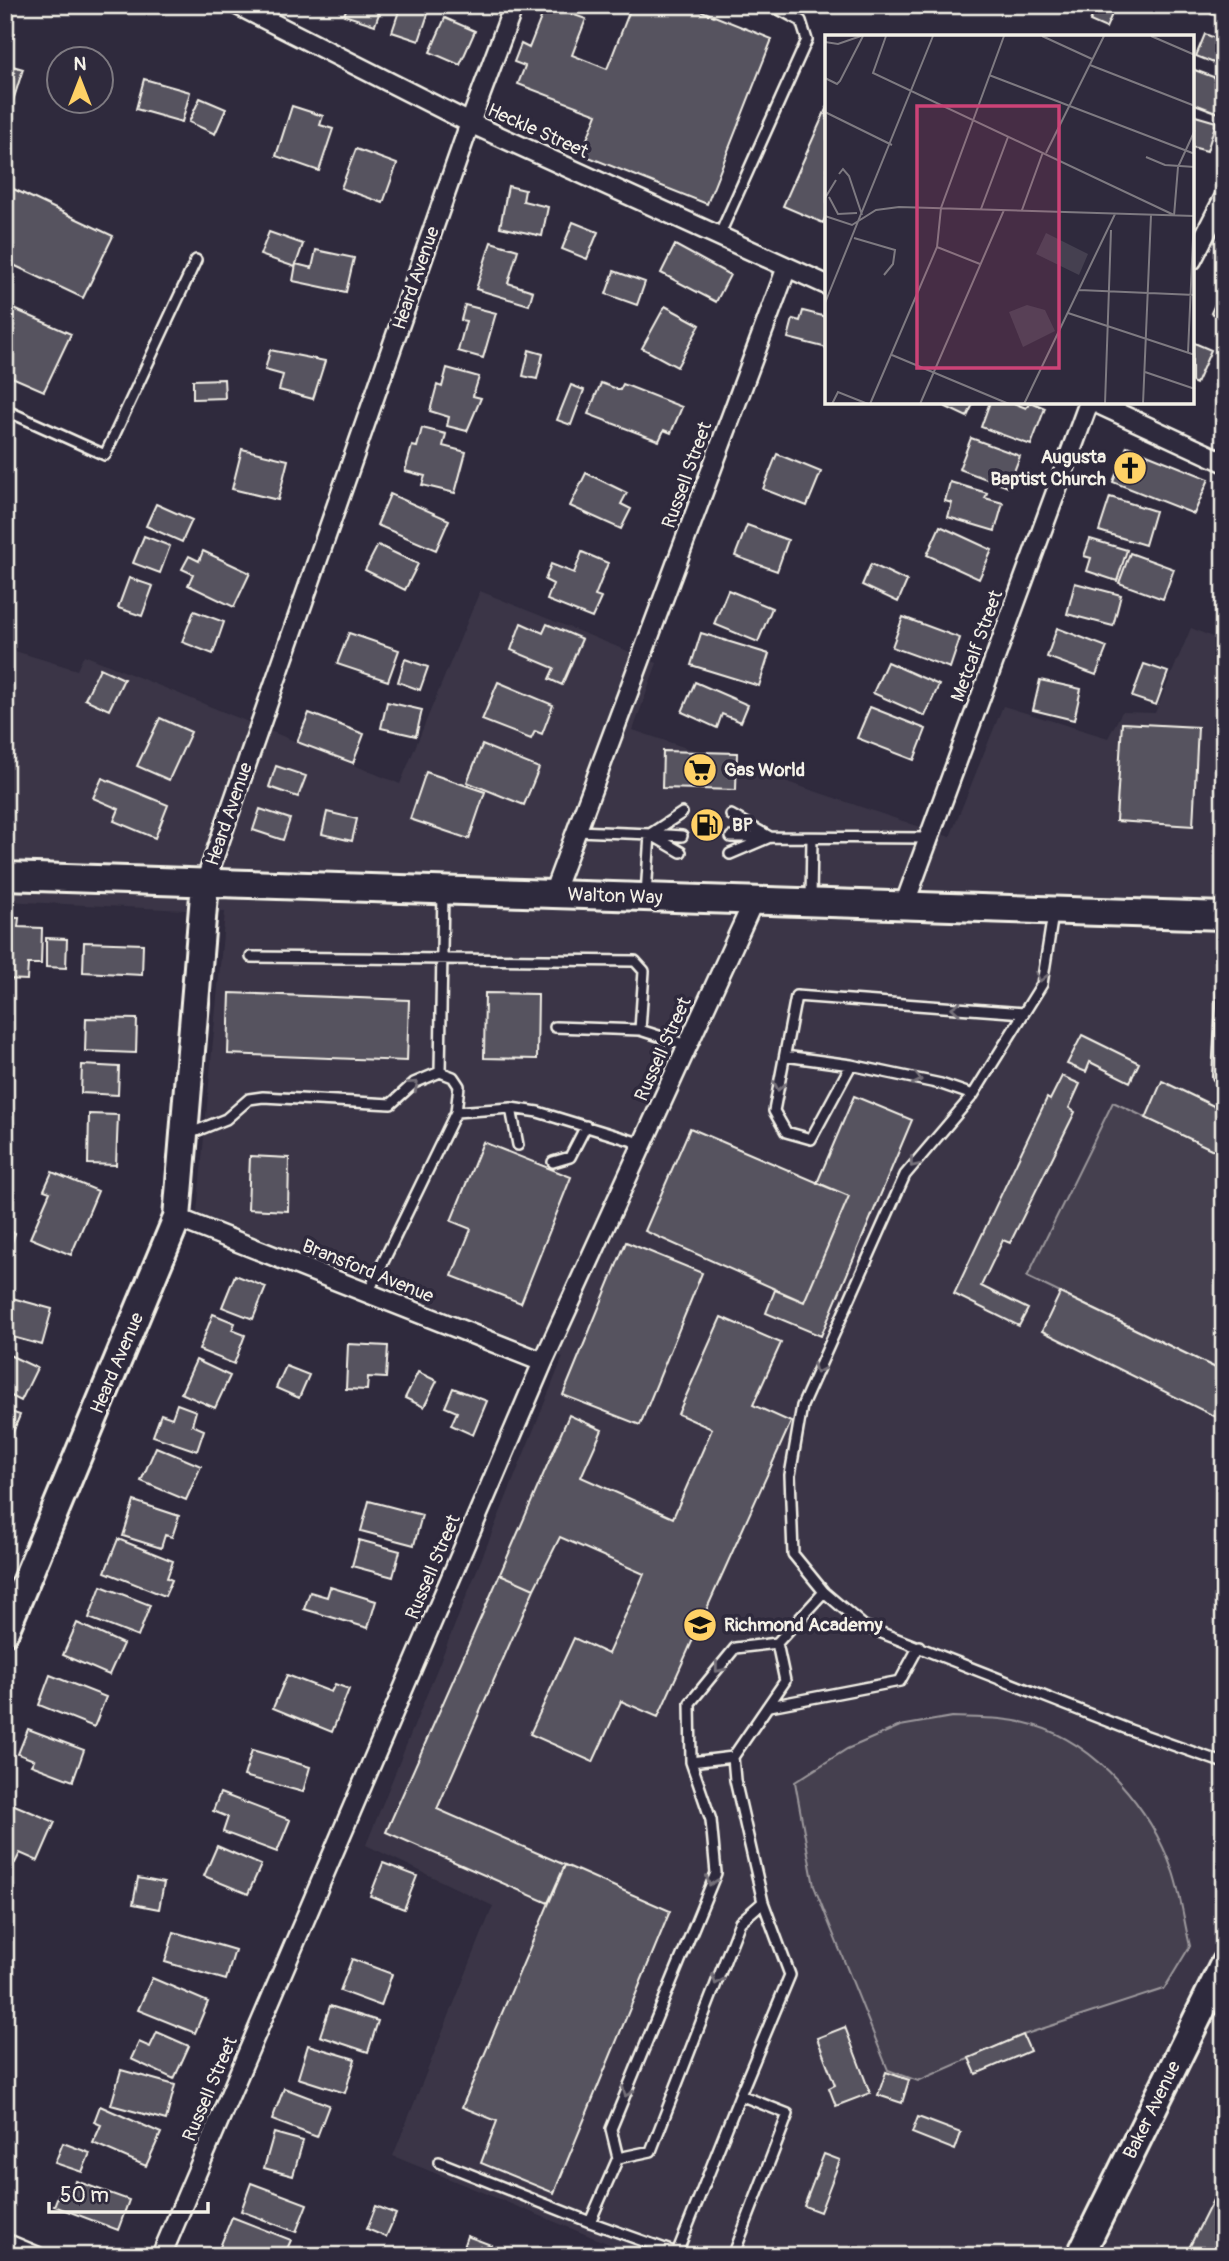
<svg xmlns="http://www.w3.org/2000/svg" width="1229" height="2261" viewBox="0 0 1229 2261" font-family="Pangolin,sans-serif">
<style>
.built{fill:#3b3647}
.green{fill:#454050;stroke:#9c989c;stroke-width:2}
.building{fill:#56525f;stroke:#f4f1e8;stroke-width:2}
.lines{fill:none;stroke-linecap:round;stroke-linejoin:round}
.lane-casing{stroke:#f4f1e8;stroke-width:14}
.street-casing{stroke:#f4f1e8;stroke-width:23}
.secondary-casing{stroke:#f4f1e8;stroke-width:32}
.lane{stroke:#2f2a3d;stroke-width:9}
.street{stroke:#2f2a3d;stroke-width:18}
.secondary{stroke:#2f2a3d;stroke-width:26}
.oneway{stroke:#747079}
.labels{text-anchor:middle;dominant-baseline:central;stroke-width:7;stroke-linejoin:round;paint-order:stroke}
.street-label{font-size:19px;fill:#f4f1e8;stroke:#2f2a3d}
.poi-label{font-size:19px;font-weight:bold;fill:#f4f1e8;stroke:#2f2a3d;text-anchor:start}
.inset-road{fill:none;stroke:#7e7a81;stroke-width:2}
.view{fill:#cc4377;fill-opacity:0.15;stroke:#cc4377;stroke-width:3.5}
.inset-edge{fill:none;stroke:#f4f1e8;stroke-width:3.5}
</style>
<rect width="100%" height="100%" fill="#2f2a3d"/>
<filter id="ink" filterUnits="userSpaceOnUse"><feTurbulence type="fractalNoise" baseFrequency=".0143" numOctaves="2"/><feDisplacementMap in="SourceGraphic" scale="14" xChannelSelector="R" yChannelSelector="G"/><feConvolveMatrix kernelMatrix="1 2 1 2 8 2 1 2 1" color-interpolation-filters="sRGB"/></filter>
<g filter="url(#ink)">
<!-- built -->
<path class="built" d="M480,591L657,663L633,730L950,837L1003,706L1108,738L1122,712L1155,713L1191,628L1224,642V2256H639L393,2156L493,1906L366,1845L563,1357L197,1213L225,912L5,901V648L77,670L84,655L400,784Z"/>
<!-- green -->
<path class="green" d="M1113,1102L1224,1155V1372L1027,1277Z
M952,1717C980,1718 1006,1717 1033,1725C1098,1744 1151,1809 1173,1872C1181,1896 1184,1922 1190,1946L1164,1989L1023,2035L918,2081L888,2070L814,1886L795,1782L847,1749L900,1726Z"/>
<!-- building -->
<path class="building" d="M5,5H17L13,14L5,11Z
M348,5H382L375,25L344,15Z
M401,5H431L419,41L392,32Z
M546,5L586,19L572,55L607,69L632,5H687L772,39L707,204L581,154L597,114L518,84L525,66L514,62L521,44L529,48Z
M1094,5H1116L1106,28L1090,21L1097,6Z
M1214,5H1224V18L1211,14Z
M445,18L475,31L460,65L430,52Z
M1205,34L1222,41L1224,38V67L1196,56Z
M5,53L12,55L9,65L23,69L12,104L5,102Z
M1192,69L1224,81V115L1192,103Z
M144,79L190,92L182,122L136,109Z
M200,98L226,109L215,134L189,122Z
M292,106L323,116L320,125L333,129L319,171L276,156Z
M827,107V214L823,223L783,206Z
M1192,115L1216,122L1207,151L1192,147Z
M356,149L397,164L383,203L341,188Z
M5,185L113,236L83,298L5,261Z
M508,186L525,190L523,201L548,207L542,236L500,227Z
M573,222L598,232L587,259L562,249Z
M269,232L303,244L295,267L260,255Z
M491,242L518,250L508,283L533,291L529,305L476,289Z
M675,245L730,275L716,302L661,273Z
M316,250L354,258L346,292L293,281L296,264L312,268Z
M614,271L645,282L637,305L606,294Z
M1224,284V319L1211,313Z
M5,305L71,334L44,391L5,374Z
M465,305L496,313L483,358L458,351L466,321L461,320Z
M665,306L700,325L677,367L642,348Z
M803,311L827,317V348L788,338L793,319L800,321Z
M1192,342L1211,350L1196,384L1192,382Z
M270,350L325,361L313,399L279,390L283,375L265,370Z
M529,350L543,354L537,379L523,376Z
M447,368L479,377L473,396L481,398L467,431L447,426L449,417L430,411L437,385L442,387Z
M224,379L225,398L193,399V380Z
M601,383L620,390L623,384L682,407L671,433L664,430L659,441L588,414Z
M571,385L584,390L571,425L557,420Z
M1224,396V419L1214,414Z
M948,402H974L967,417L946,407Z
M990,402H1011L1026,408L1031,402L1045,408L1031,445L981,427Z
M422,428L446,434L443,446L466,452L455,493L422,485L425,476L405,471L412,446L417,447Z
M971,438L1020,456L1008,487L959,469Z
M1127,446L1209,479L1194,514L1113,482Z
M242,449L288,460L278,500L232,489Z
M777,454L821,472L807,506L763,489Z
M586,473L627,493L621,504L631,509L621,529L570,506Z
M950,482L987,493L985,498L1003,503L995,531L948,517L952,503L945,501Z
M390,494L449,520L436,550L377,525Z
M1110,497L1155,511L1145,545L1099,531Z
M156,504L192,520L182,542L146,526Z
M747,525L788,540L777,571L735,556Z
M940,526L992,550L979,579L927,555Z
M144,536L170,546L160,573L133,563Z
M1090,539L1127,550L1117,581L1087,571L1091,558L1084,556Z
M378,545L418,564L405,590L365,570Z
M203,551L250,573L234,607L188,585L193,574L182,569L189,556L199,561Z
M582,552L608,563L595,596L601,598L592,618L547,600L553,584L545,580L551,564L574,573Z
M1130,553L1174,569L1163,599L1119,583Z
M871,564L907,581L898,602L862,585Z
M129,578L153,586L142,616L118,608Z
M1075,583L1121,595L1113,626L1067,614Z
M728,590L772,608L758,642L714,624Z
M194,611L224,622L213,654L182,642Z
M903,617L960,638L950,668L892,647Z
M521,623L543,633L547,624L582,639L562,685L549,679L554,668L511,650Z
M1057,628L1107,647L1096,675L1047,657Z
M349,633L399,650L388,681L337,664Z
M701,633L769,654L759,686L691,665Z
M405,659L428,667L420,690L398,682Z
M887,662L939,685L925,716L873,693Z
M1144,664L1168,672L1156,705L1132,697Z
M100,668L124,679L109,710L85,699Z
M1040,680L1081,689L1074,720L1033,710Z
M498,682L553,705L542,734L535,731L531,739L482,720Z
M695,682L748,705L741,722L722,714L717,728L682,712Z
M387,702L422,710L416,736L381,728Z
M870,707L926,729L914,760L857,738Z
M309,713L364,734L353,763L297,742Z
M160,718L191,732L169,780L137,766Z
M1122,723L1198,727L1193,826L1116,821Z
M482,745L539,768L524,805L467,782Z
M663,751L737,753L736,790L662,788Z
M276,766L306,776L298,797L269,787Z
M426,772L485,792L469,839L410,819Z
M102,778L168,805L155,838L114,821L119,809L93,798Z
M260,809L290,819L283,840L253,830Z
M327,812L357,819L352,841L322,834Z
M5,917L19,918L18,927L42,928L41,964H28L27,980L5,979Z
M46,938L67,939L66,968L46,967Z
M84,942L143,944L142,975L83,972Z
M230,993L409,1000L407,1061L228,1054Z
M485,993L538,994L537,1059L484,1058Z
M86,1018L137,1019L136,1053L85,1051Z
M1082,1035L1139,1063L1130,1082L1090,1062L1086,1072L1067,1064Z
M82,1065L119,1067L118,1095L81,1093Z
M1062,1076L1080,1084L1069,1108L1075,1112L1010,1243L1003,1240L981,1286L1028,1309L1019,1326L954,1294L1047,1098L1050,1100Z
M1162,1081L1224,1111V1155L1146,1118Z
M854,1096L912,1120L821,1336L766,1313L775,1290L804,1302L849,1196L817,1183Z
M89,1114L118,1115L116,1165L88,1164Z
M690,1128L849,1196L804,1302L645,1231Z
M483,1142L571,1177L521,1303L452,1276L471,1229L451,1221Z
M250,1156L289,1158L288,1211L248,1209Z
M52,1172L98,1191L71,1255L30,1238L50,1192L44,1190Z
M5,1229L15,1233L8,1255L5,1254Z
M626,1242L702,1273L640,1425L563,1395Z
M235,1275L266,1287L253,1319L222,1307Z
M1060,1293L1224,1372V1421L1042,1331Z
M5,1296L52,1309L42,1345L5,1335Z
M213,1314L235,1323L232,1330L245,1335L234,1364L199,1350Z
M721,1317L781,1343L753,1405L791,1422L658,1717L621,1701L593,1762L530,1734L574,1638L608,1654L644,1574L560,1537L534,1589L500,1574L569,1415L602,1430L581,1477L673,1518L712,1429L678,1414Z
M348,1344L388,1346L386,1378L368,1377L367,1390L346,1389Z
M5,1353L37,1368L21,1401L5,1393Z
M196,1360L230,1376L215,1408L181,1393Z
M286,1366L309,1375L299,1398L276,1388Z
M418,1372L437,1381L424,1407L405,1398Z
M453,1388L487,1401L473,1435L451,1425L457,1412L445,1407Z
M177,1404L196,1411L192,1425L204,1430L197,1451L153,1436L161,1414L172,1418Z
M5,1410L20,1415L6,1449H5Z
M156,1447L201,1466L186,1500L141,1481Z
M134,1501L179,1516L172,1537L165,1535L161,1548L123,1536Z
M369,1501L422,1515L414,1545L361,1531Z
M118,1539L173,1561L167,1578L172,1580L165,1596L105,1572Z
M359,1540L400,1551L393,1577L352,1566Z
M500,1574L534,1589L437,1809L565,1865L548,1903L386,1832Z
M101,1586L150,1605L138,1637L89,1618Z
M330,1587L376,1601L368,1628L304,1609L310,1592L327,1597Z
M77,1623L123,1644L109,1675L63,1655Z
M50,1675L106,1697L94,1727L39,1705Z
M287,1675L331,1692L335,1684L349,1689L332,1732L273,1708Z
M28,1729L84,1750L73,1781L31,1765L34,1760L18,1754Z
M252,1750L310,1767L303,1792L244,1776Z
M220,1793L290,1820L277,1852L223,1832L228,1817L213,1811Z
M5,1801L55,1822L38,1861L20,1853L15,1863L5,1859Z
M217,1846L261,1865L248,1894L204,1876Z
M383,1863L417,1876L404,1909L370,1896Z
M565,1865L670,1911L554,2193L481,2163L497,2121L462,2107Z
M138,1878L164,1883L159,1909L133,1904Z
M174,1932L235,1950L226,1980L165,1962Z
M352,1959L392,1974L381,2006L340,1991Z
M152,1978L208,2002L195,2033L138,2010Z
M330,2006L378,2021L368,2052L320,2036Z
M845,2027L870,2093L836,2106L829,2088L835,2085L817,2038Z
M157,2032L189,2046L174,2079L131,2059L139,2042L150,2047Z
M1023,2035L1030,2051L976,2074L969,2058Z
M308,2045L355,2059L345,2093L298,2078Z
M121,2070L175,2085L166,2120L111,2105Z
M886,2072L909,2080L902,2103L878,2095Z
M284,2088L329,2105L317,2137L272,2120Z
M100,2106L161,2133L146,2166L93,2143L101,2125L94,2122Z
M918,2117L961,2133L955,2150L912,2133Z
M274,2133L303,2141L293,2176L264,2168Z
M63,2143L90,2153L82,2172L55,2163Z
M824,2154L840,2160L820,2212L804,2206Z
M1224,2178V2256H1185Z
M76,2181L129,2200L118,2230L54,2206L61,2188L72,2193Z
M251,2183L307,2204L296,2232L241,2211Z
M376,2206L396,2214L386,2237L367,2229Z
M232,2217L291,2240L284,2256H242L220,2247Z
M467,2236L491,2245L487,2256H460Z"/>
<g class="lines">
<!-- lane casing -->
<g class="lane-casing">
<path id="lane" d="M719,236L807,40L801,21L771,5
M5,410L105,455L196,260
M731,815L770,837L928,838
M577,831L650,834L682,813
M650,834L681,852
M652,834L682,836
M731,837H764
M730,854L770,837
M646,895L650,834
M811,899L812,838
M1053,914L1042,984L973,1095L905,1175L802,1406L790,1475L793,1554L824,1592L864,1626L1130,1730L1224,1763
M251,957L635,961L644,971L640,1030L555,1027
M1224,959L1218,1076L1224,1079
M640,1030L687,1045
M785,1056L851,1065
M440,1072L443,891
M973,1095L941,1084L851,1065L811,1139L786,1132L774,1111L796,996L1024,1013
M511,1108L518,1145
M186,1135L226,1119L249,1099L263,1097L391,1104L414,1083L440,1072L453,1077L459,1086L456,1112L511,1108L538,1112L643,1144
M553,1162L570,1157L586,1126
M368,1293L456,1112
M770,1706L900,1681L919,1646
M691,1762L733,1757
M618,2158L651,2151L740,1922L763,1902
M439,2162L590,2222L618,2158L611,2129L716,1873L711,1820L691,1762L690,1703L735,1648L777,1643L824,1592
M590,2222L685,2256
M677,2253L740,2095
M733,2256L788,2114L740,2095L790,1975L763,1902L735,1780L733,1757L785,1681L777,1643"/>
</g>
<!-- street casing -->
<g class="street-casing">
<path id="street" d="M237,5L470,123L827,285
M1192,260L1224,198
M1094,402L1224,462
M205,883L470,123L514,5
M553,894L787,267
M905,903L1089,402
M177,1218L543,1362
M5,2243L36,2256
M161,2256L543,1362L754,900"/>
</g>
<!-- secondary casing -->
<g class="secondary-casing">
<path id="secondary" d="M5,876L1224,916
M5,1631L177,1218L205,883
M1080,2256L1224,1964"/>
</g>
<!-- lane -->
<use href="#lane" class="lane"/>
<!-- street -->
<use href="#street" class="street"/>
<!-- secondary -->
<use href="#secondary" class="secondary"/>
</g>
<!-- one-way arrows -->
<defs><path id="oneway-chevron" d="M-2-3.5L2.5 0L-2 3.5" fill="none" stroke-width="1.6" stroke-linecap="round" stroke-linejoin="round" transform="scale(1.75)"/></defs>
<g class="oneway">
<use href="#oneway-chevron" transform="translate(1041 977) rotate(103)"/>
<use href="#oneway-chevron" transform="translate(956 1008) rotate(-176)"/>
<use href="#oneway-chevron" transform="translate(917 1079) rotate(12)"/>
<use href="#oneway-chevron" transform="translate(414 1085) rotate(-40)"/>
<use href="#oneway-chevron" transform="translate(779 1086) rotate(101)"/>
<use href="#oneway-chevron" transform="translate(914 1163) rotate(129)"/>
<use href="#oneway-chevron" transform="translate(818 1369) rotate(114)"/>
<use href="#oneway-chevron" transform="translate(719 1668) rotate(129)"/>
<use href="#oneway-chevron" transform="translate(711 1881) rotate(109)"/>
<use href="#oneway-chevron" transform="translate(717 1980) rotate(111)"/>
<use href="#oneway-chevron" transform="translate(627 2092) rotate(112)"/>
</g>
</g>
<!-- icons -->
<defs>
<g id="church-disc" transform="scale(1.75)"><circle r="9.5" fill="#ffd166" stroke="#2f2a3d"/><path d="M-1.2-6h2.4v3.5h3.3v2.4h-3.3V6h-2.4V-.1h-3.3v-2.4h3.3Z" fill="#111"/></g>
<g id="supermarket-disc" transform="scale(1.75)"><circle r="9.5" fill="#ffd166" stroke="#2f2a3d"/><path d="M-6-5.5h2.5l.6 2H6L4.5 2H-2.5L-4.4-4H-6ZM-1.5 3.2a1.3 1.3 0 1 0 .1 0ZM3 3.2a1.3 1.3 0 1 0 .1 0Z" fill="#111"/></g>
<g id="fuel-disc" transform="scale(1.75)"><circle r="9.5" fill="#ffd166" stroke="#2f2a3d"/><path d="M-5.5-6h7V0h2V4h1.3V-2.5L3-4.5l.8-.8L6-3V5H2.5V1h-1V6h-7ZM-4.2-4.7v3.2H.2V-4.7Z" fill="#111"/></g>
<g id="school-disc" transform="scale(1.75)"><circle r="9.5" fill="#ffd166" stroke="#2f2a3d"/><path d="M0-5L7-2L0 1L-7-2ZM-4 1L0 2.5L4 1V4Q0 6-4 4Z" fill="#111"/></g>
</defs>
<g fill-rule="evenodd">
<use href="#church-disc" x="1130" y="468"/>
<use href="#supermarket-disc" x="700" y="770"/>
<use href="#fuel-disc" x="707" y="825"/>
<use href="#school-disc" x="700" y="1625"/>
</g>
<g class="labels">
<!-- street labels -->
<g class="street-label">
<text transform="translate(538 131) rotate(24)">Heckle Street</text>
<text transform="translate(416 278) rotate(-71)">Heard Avenue</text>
<text transform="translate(687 475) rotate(-70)">Russell Street</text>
<text transform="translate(977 646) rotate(-70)">Metcalf Street</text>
<text transform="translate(229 814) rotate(-71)">Heard Avenue</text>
<text transform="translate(615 896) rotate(2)">Walton Way</text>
<text transform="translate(663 1049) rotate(-66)">Russell Street</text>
<text transform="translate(368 1271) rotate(22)">Bransford Avenue</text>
<text transform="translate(117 1363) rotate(-67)">Heard Avenue</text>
<text transform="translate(433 1567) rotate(-67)">Russell Street</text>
<text transform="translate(210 2089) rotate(-67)">Russell Street</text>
<text transform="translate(1152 2110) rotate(-64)">Baker Avenue</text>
</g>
<!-- poi labels -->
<g class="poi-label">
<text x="1106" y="457" text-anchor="end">Augusta<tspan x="1106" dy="22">Baptist Church</tspan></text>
<text x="724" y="770">Gas World</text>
<text x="732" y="825">BP</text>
<text x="724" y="1625">Richmond Academy</text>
</g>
</g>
<!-- overview -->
<g transform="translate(825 35)">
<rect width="369" height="369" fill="#2f2a3d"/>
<path d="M221,198L263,219L254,240L211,219ZM202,270L220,275L230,296L198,312L184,277Z" fill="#454050"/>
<path class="inset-road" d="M61,1L48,38L349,180M217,1L267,24M326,1L370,20M0,7L13,9L36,1M265,30L370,71M164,40L370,119M0,43L12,49L15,46L38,1M0,77L67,110M221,118L279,1M321,122L340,130L370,132M14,139L18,134L24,141L37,180M4,162L13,179L32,178M0,163L11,145M156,174L183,102M197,175L218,117M0,181L27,190L51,175L74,172L370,181M349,181L353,132L370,95M29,203L70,215L68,229L59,240M112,212L155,229M254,255L370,260M0,268L108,1M243,278L370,320M363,318L369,181M67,320L184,369M320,337L370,354M7,369L13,357L43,369M45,369L112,212L116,173L179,1M95,369L179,175M199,369L290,179M280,369L286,195M318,369L326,180"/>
<path class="view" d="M92,71H234V333H92Z"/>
<rect width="369" height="369" class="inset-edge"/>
</g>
<!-- margin -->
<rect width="1229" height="2261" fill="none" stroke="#2f2a3d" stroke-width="28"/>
<rect x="14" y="14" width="1201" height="2233" fill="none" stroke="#f4f1e8" stroke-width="2.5" filter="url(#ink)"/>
<!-- north arrow -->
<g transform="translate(80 80)"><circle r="33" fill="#2f2a3d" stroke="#7e7a81" stroke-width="2"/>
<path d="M0-5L12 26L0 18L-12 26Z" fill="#ffd166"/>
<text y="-10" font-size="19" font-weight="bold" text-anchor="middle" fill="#f4f1e8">N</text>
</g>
<!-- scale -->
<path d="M49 2202v10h159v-10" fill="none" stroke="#f4f1e8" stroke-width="3.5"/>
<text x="60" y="2202" font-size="21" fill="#f4f1e8" stroke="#2f2a3d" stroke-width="5" paint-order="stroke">50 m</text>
</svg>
